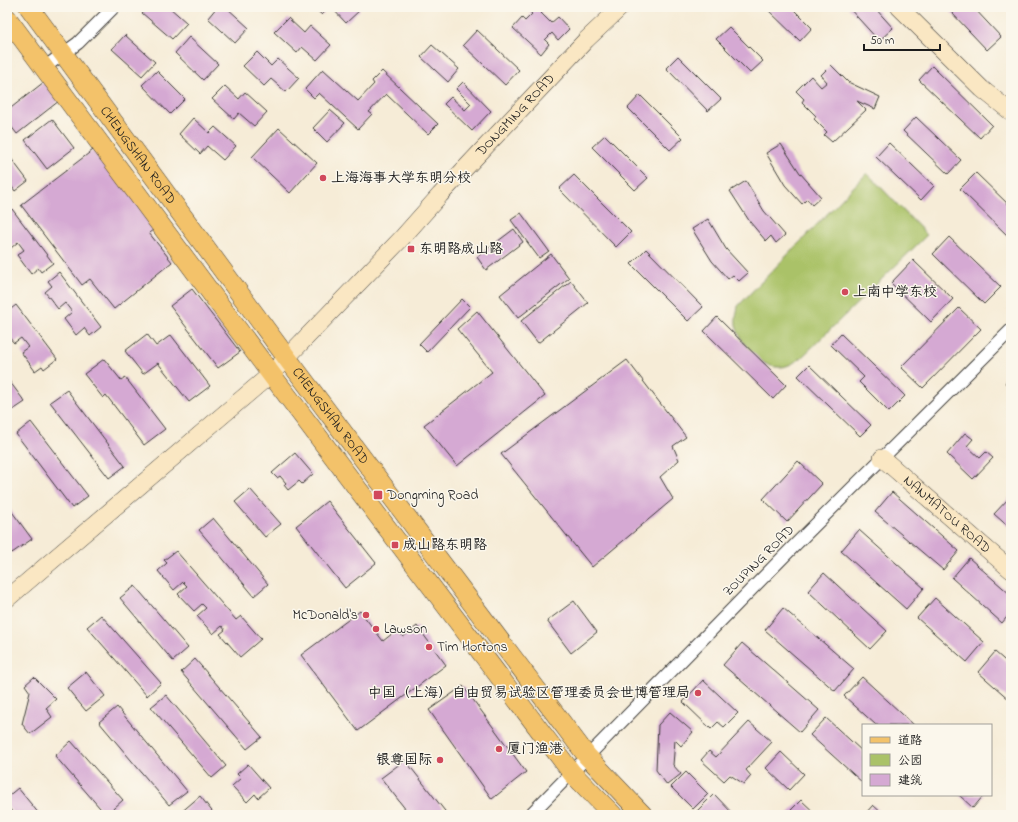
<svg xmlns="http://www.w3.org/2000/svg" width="1018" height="822" viewBox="0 0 1018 822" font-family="'Indie Flower','LXGW WenKai TC',sans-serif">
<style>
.green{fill:#aac268;stroke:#636f42}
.building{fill:#d5a9d3}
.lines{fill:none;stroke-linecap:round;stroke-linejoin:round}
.street-casing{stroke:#3d3b38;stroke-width:14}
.secondary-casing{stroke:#3d3b38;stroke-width:18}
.primary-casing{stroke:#3d3b38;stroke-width:20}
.street{stroke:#fff;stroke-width:12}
.secondary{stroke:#fae7c3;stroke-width:17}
.primary{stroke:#f3c26a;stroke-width:19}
.poi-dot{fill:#d1495b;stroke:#fbf7ec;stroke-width:1.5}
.labels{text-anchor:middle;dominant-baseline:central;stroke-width:3;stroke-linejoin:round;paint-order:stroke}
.street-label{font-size:14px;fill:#1c1c1c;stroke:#fbf7ec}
.poi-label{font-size:14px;fill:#1c1c1c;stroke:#fbf7ec;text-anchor:start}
</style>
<rect width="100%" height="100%" fill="#fbf7ec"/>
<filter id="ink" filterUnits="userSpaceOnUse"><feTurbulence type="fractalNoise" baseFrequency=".025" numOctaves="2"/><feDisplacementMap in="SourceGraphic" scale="8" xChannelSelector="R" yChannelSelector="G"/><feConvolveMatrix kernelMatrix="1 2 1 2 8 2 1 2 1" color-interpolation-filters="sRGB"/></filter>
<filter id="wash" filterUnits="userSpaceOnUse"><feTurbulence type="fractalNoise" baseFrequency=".012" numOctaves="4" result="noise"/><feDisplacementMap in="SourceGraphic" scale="16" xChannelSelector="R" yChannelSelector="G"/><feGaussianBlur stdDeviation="0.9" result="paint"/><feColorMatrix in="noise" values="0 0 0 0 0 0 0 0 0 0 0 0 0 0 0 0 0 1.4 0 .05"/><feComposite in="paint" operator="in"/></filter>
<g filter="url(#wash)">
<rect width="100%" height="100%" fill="#f6ecd7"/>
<!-- green -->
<path class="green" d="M867,173L927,235L800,359C793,363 786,368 777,367C758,366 740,342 736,325C735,319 737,312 738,306Z"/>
<g id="blocks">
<!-- building -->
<path class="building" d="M147,7H169L187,23L172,39L142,13Z
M217,7H226L249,28L235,43L208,18Z
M313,7H329L322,15Z
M331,7H357L360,10L346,23Z
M530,7H547L541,13L551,23L558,17L569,29L558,40L552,33L545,40L549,44L541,54L513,28L522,18L525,21L532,14L527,9Z
M765,7H791L812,28L800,41Z
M848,7H874L893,28L879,41Z
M956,7H973L1001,37L987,50L951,12Z
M288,18L304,33L310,26L331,45L317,60L302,47L297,53L274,32Z
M729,27L763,61L750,73L716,39Z
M477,30L519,70L505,85L463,45Z
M125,35L155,62L142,76L112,49Z
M189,37L218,64L203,80L175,53Z
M432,45L459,69L448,82L421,57Z
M257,52L271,66L278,59L299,78L286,92L271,79L264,86L243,66Z
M678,56L721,99L708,111L666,68Z
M831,65L848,82L880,97L875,109L857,101L866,110L832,142L824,135L827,132L814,119L816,116L802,102L804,99L796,91L811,76L821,87L827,82L821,75Z
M932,66L992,125L980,138L919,80Z
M323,69L358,101L374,84L372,81L382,71L438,124L428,134L386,94L369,112L372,114L358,129L319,93L314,98L305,89Z
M157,71L185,99L170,114L142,85Z
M49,78L64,97L17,134L7,121V111Z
M463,82L491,111L472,131L444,104L451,97L465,110L471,104L456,89Z
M225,86L239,99L245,92L267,112L254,126L239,113L234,119L212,99Z
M640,95L683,138L670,150L628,108Z
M330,110L345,123L327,142L313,128Z
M916,117L961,160L948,174L903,131Z
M193,118L209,133L215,127L236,146L223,160L207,146L200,154L179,134Z
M52,119L74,148L47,169L25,140Z
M279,128L317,163L290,193L252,157Z
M605,135L648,178L635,190L592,147Z
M889,143L934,186L921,200L876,157Z
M781,144L800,173L821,197L812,205L807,199L802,204L785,185L766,153Z
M97,147L158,226L149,233L172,262L114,309L90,279L82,285L21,205Z
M7,153L28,181L15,191L7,180Z
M976,173L1011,207V239L960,189Z
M574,175L631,232L616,247L559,189Z
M746,181L764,211L785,235L776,243L771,236L766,241L750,222L730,191Z
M12,209L53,263L41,272L38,268L31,274L17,255L24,250L18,242L11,248L7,243V213Z
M521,213L549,251L539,258L511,220Z
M708,219L726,249L748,273L739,281L733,275L728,279L712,261L692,229Z
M514,229L523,242L486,270L477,257Z
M949,237L1001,287L984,304L933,254Z
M646,249L703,307L688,321L631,264Z
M551,254L569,278L518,318L500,295Z
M913,260L953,299L931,322L891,283Z
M59,272L101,327L90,336L84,328L76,335L64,319L72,312L65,303L58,309L45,292L52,286L48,281Z
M571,281L588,303L538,343L521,321Z
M192,289L240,352L218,368L170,306Z
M462,299L470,307L427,352L419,344Z
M16,305L57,359L44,369L42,366L35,371L21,352L28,347L21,338L14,343L7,335L9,322L7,312Z
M959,308L981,329L923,388L901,367Z
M477,311L545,396L457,466L424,425L492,372L457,329Z
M717,317L786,385L773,399L704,331Z
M147,334L156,346L171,335L210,386L189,402L158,363L143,374L125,351Z
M841,334L905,396L889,412L859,382L864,377L831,345Z
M104,359L121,380L125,377L165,429L144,445L106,395L103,398L84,374Z
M627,360L686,437L673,446L679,460L660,477L673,499L592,567L501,454Z
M809,365L871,425L860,436L798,376Z
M1011,376V388L1005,383Z
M7,378L25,402L13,410L11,407L7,410Z
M67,390L125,466L109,478L50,402Z
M31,422L88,496L72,508L16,434Z
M965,433L973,439L967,446L980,458L986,452L993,458L973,479L947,454Z
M295,453L313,474L302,484L299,481L288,490L284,485L286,483L280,476L277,478L272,473Z
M798,461L822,484L787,522L763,499Z
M250,489L281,524L265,537L235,502Z
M892,492L959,551L943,570L875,512Z
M1009,498L1011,499V529L994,514Z
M327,501L376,563L345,588L296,526Z
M7,505L32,539L12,553L7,547Z
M213,518L268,584L254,596L199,530Z
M859,530L924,588L906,609L841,551Z
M176,551L236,620L241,616L261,639L240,657L220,634L225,630L222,626L213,634L197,616L206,608L202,604L194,611L178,594L187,586L183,582L174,590L158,571L167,563L164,560Z
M969,558L1011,595V612L1002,623L952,578Z
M824,573L887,631L870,649L808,591Z
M135,586L188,648L173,661L120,598Z
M935,598L984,642L967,662L917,618Z
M574,601L597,632L571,653L547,621Z
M783,608L854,669L835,691L765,630Z
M360,611L383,641L397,630L403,637L417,626L446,665L358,731L301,655Z
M101,615L161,683L147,696L87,627Z
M742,643L819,710L800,732L723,665Z
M995,652L1011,666V701L978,672Z
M195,659L262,737L247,749L181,672Z
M86,672L105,696L86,711L67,688Z
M34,677L56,699L46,708L52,717L30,734L22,724L30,692L25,685Z
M862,677L914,725H876L844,696Z
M703,680L738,713L724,727L718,722L711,729L683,702Z
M463,686L526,772L492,799L429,710Z
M166,695L226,766L212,778L151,707Z
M117,707L187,791L169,805L99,722Z
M670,712L693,732L681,746L675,740L673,765L681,774L667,785L656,770L658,725Z
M826,718L863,752V783L810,735Z
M749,722L772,742L746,770L751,776L744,784L730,775L724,781L701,760L709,751L716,757Z
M71,741L123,800L106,815L55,756Z
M781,752L804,774L789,790L766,768Z
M405,760L448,815H410L381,778Z
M248,764L269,788L258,798L255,794L247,802L232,786L241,778L237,774Z
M686,772L708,794L693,809L671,787Z
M18,788L40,815H15L7,806V797Z
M714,794L734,815H693Z
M959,795H984L973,808Z
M200,796L215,815H180L179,814Z
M801,800L817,815H786Z
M873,805L884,815H864Z"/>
</g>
</g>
<g filter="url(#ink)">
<use href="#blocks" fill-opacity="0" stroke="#3d3b38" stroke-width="1"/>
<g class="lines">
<!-- street casing -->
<g class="street-casing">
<path id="street" d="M45,67L78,43L114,7
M530,815L795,545L1011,330"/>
</g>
<!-- secondary casing -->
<g class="secondary-casing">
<g id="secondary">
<path d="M899,7L982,89L1011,112"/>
<path id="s1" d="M882,458L1011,570"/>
<path id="s2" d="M7,599L271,374L401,239L440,195L586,40L621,7"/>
</g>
</g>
<!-- primary casing -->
<g class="primary-casing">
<g id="primary">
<path id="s3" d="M29,7L287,358L587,756L643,815"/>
<path d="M7,18L271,374L572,773L613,815"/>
</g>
</g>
<!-- street -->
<use href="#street" class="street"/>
<!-- secondary -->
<use href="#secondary" class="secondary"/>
<!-- primary -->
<use href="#primary" class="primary"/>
</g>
</g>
<!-- markers -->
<g class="poi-dot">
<circle cx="323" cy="178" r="4"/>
<rect x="407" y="245" width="8" height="8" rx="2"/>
<circle cx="845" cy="292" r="4"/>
<rect x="373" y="490" width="10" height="10" rx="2"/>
<rect x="391" y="541" width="8" height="8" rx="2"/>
<circle cx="366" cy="615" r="4"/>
<circle cx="376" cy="629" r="4"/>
<circle cx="429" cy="647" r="4"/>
<circle cx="698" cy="693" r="4"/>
<circle cx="499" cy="749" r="4"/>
<circle cx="440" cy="760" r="4"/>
</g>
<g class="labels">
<!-- street labels -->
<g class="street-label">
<text stroke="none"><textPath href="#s2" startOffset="703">DONGMING ROAD</textPath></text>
<text stroke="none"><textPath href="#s3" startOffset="184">CHENGSHAN ROAD</textPath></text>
<text stroke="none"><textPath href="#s3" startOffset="508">CHENGSHAN ROAD</textPath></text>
<text stroke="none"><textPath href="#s1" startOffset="86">NANMATOU ROAD</textPath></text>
<text transform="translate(759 561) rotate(-45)">ZOUPING ROAD</text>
</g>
<!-- poi labels -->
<g class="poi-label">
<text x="331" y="178">上海海事大学东明分校</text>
<text x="419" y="249">东明路成山路</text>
<text x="853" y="292">上南中学东校</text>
<text x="387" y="495">Dongming Road</text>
<text x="403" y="545">成山路东明路</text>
<text x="358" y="615" text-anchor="end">McDonald's</text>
<text x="384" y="629">Lawson</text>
<text x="437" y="647">Tim Hortons</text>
<text x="690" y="693" text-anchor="end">中国（上海）自由贸易试验区管理委员会世博管理局</text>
<text x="507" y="749">厦门渔港</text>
<text x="432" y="760" text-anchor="end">银尊国际</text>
</g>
</g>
<!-- margin -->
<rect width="1018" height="822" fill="none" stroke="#fbf7ec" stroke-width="24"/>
<!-- legend -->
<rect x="862" y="724" width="130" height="72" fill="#fbf7ec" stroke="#a29f99"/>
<rect x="870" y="737" width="20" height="6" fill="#f3c26a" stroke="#a29f99"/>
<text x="898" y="744" font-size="12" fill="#1c1c1c">道路</text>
<rect x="870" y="754" width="20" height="12" fill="#aac268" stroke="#a29f99"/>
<text x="898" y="764" font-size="12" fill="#1c1c1c">公园</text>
<rect x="870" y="774" width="20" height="12" fill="#d5a9d3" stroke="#a29f99"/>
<text x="898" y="784" font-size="12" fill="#1c1c1c">建筑</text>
<!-- scale -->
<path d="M864 44v6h76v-6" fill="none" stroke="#1c1c1c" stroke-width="2"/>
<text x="870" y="44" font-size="12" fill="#1c1c1c" stroke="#fbf7ec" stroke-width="3" paint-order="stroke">50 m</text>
</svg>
